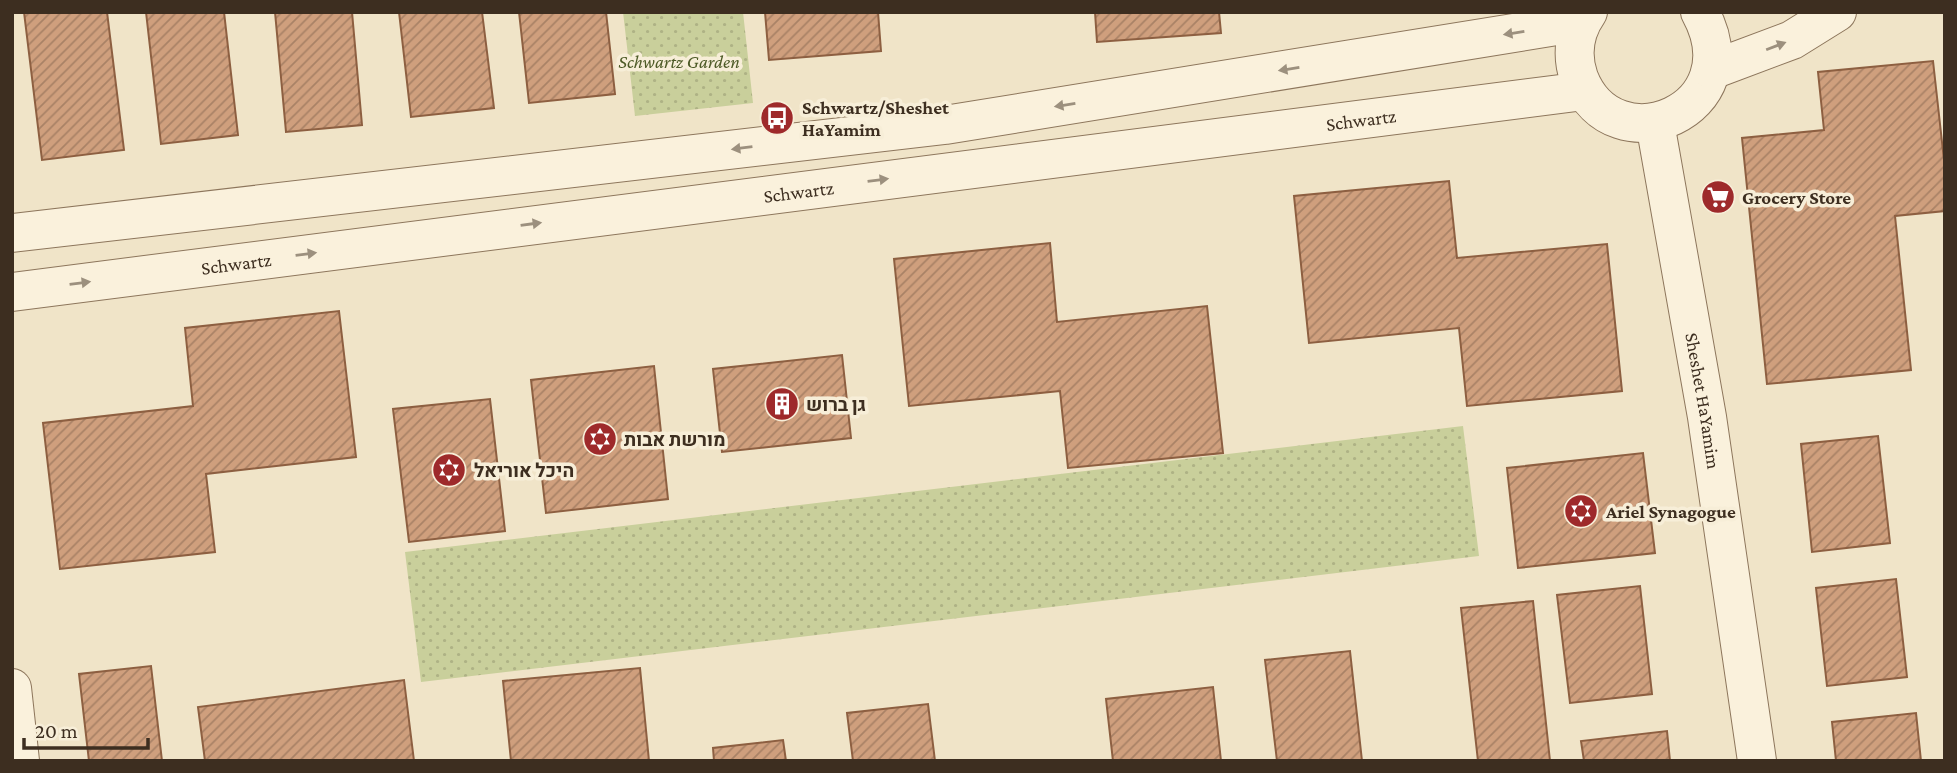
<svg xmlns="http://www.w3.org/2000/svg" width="1957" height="773" viewBox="0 0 1957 773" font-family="'Crimson Pro',Heebo,serif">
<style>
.park{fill:url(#park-dots)}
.building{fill:url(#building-hatch);stroke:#8d5f41;stroke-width:2}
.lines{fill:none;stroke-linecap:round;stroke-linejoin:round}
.minor-casing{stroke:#8d765c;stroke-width:40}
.tertiary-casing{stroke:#8d765c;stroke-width:40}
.minor{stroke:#faf1dc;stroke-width:38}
.tertiary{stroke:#faf1dc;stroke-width:38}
.oneway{fill:#9c907e}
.labels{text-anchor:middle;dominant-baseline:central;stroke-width:7;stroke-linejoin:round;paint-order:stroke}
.park-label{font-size:19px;font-style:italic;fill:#4d5a26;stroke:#f7eed8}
.poi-label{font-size:19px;font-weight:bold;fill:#3d2e20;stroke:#f7eed8;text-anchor:start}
.street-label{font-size:19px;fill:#3d2e20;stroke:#f7eed8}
</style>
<defs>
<pattern id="park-dots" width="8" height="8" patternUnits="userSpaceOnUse" patternTransform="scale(1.75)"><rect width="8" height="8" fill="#c9cf9b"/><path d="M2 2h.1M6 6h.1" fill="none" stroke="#aeb285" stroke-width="1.8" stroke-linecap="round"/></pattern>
<pattern id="building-hatch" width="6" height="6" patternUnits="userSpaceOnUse" patternTransform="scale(1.75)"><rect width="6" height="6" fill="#cf9f7d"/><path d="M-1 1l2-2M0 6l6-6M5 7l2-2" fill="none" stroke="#a98266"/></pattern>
</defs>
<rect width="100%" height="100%" fill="#f0e4c8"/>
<!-- park -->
<path class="park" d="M623,12H743L753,103L635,116Z
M1463,426L1479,556L421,682L405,552Z"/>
<!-- building -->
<path class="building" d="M24,12H107L124,150L42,160Z
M146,12H224L238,135L161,144Z
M275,12H352L362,125L286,132Z
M399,12H482L494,108L411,117Z
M519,12H606L615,94L529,103Z
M765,12H878L881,51L769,60Z
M1095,12H1219L1221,33L1097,42Z
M1933,61L1945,169V211L1895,216L1911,370L1767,384L1742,138L1824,130L1818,72Z
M1449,181L1457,258L1607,244L1622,391L1467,406L1459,328L1309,343L1294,196Z
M1050,243L1057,322L1207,306L1223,453L1068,468L1060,391L909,406L894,259Z
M339,311L356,457L206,474L215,552L60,569L43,423L193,406L185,328Z
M842,355L851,438L722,452L713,369Z
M654,366L668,499L546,513L531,380Z
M490,399L505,531L409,542L393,409Z
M1878,436L1890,543L1812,552L1801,444Z
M1643,453L1655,553L1518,568L1507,468Z
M1896,579L1907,677L1827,686L1816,588Z
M1640,586L1652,694L1570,703L1557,595Z
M1533,601L1550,761H1478L1461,608Z
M1350,651L1362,761H1277L1265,660Z
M151,666L162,761H89L79,674Z
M640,668L649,761H511L503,681Z
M404,680L414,761H205L198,707Z
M1213,687L1221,761H1113L1106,699Z
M928,704L935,761H853L847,713Z
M1916,713L1921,761H1836L1832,722Z
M1667,731L1670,761H1584L1581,741Z
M783,740L786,761H714L713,748Z"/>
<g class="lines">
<!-- minor casing -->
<g class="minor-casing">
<g id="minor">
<path id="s1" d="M1655,123L1707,417L1757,761"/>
<path d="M12,688L20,761"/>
</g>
</g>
<!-- tertiary casing -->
<g class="tertiary-casing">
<g id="tertiary">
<path d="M1588,12C1574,32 1571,55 1579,78C1614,168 1754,111 1700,12"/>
<path d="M1712,70L1792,40L1837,12"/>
<path d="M12,233L945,125L1581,22"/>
<path id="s2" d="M12,292L1584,91"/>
</g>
</g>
<!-- minor -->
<use href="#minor" class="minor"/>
<!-- tertiary -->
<use href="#tertiary" class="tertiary"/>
</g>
<!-- one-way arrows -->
<defs><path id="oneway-solid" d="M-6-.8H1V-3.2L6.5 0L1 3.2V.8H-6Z" transform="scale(1.75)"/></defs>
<g class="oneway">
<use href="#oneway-solid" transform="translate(1514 33) rotate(171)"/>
<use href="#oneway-solid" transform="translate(1776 46) rotate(-21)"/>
<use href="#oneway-solid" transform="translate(1289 69) rotate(171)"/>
<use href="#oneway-solid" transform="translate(1065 105) rotate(171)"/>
<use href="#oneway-solid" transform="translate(742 148) rotate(173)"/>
<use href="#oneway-solid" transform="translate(878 180) rotate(-7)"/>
<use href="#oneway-solid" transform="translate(531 224) rotate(-8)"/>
<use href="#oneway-solid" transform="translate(306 254) rotate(-7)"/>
<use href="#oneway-solid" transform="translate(80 283) rotate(-7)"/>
</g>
<!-- icons -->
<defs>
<g id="bus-disc" transform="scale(1.75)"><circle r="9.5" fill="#9e2a2b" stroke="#f7eed8"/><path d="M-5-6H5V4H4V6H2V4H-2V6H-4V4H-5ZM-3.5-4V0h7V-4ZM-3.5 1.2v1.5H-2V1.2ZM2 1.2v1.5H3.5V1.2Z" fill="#fff"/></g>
<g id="supermarket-disc" transform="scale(1.75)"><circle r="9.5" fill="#9e2a2b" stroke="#f7eed8"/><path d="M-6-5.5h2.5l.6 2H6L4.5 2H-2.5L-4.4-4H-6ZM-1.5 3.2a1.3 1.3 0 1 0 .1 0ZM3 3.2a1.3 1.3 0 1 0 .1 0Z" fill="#fff"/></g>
<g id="building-disc" transform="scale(1.75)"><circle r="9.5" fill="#9e2a2b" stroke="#f7eed8"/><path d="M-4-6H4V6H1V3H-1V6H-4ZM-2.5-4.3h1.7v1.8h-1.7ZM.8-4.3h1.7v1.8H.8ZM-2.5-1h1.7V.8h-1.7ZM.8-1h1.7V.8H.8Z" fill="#fff"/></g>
<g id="synagogue-disc" transform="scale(1.75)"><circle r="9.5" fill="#9e2a2b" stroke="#f7eed8"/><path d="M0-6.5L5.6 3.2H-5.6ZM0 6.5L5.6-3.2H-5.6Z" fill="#fff"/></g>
</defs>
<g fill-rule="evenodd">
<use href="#bus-disc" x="777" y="118"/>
<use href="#supermarket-disc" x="1718" y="197"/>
<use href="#building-disc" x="782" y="404"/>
<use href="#synagogue-disc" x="600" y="439"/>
<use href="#synagogue-disc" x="449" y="470"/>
<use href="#synagogue-disc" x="1581" y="511"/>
</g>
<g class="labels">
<!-- park labels -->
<g class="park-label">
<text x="679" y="61">Schwartz Garden</text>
</g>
<!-- poi labels -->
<g class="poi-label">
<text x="802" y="107">Schwartz/Sheshet<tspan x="802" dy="22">HaYamim</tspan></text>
<text x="1742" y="197">Grocery Store</text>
<text x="806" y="404">גן ברוש</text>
<text x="624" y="439">מורשת אבות</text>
<text x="474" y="470">היכל אוריאל</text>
<text x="1606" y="511">Ariel Synagogue</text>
</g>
<!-- street labels -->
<g class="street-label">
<text stroke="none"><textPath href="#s2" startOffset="1360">Schwartz</textPath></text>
<text stroke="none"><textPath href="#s2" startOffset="793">Schwartz</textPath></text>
<text stroke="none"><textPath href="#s2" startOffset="226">Schwartz</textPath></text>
<text stroke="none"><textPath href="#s1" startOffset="282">Sheshet HaYamim</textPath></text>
</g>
</g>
<!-- border -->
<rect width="1957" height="773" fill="none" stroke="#3d2e20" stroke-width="28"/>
<!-- scale -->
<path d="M24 738v10h124v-10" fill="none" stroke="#3d2e20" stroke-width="3.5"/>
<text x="35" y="738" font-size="21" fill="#3d2e20" stroke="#f7eed8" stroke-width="5" paint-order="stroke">20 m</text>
</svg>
